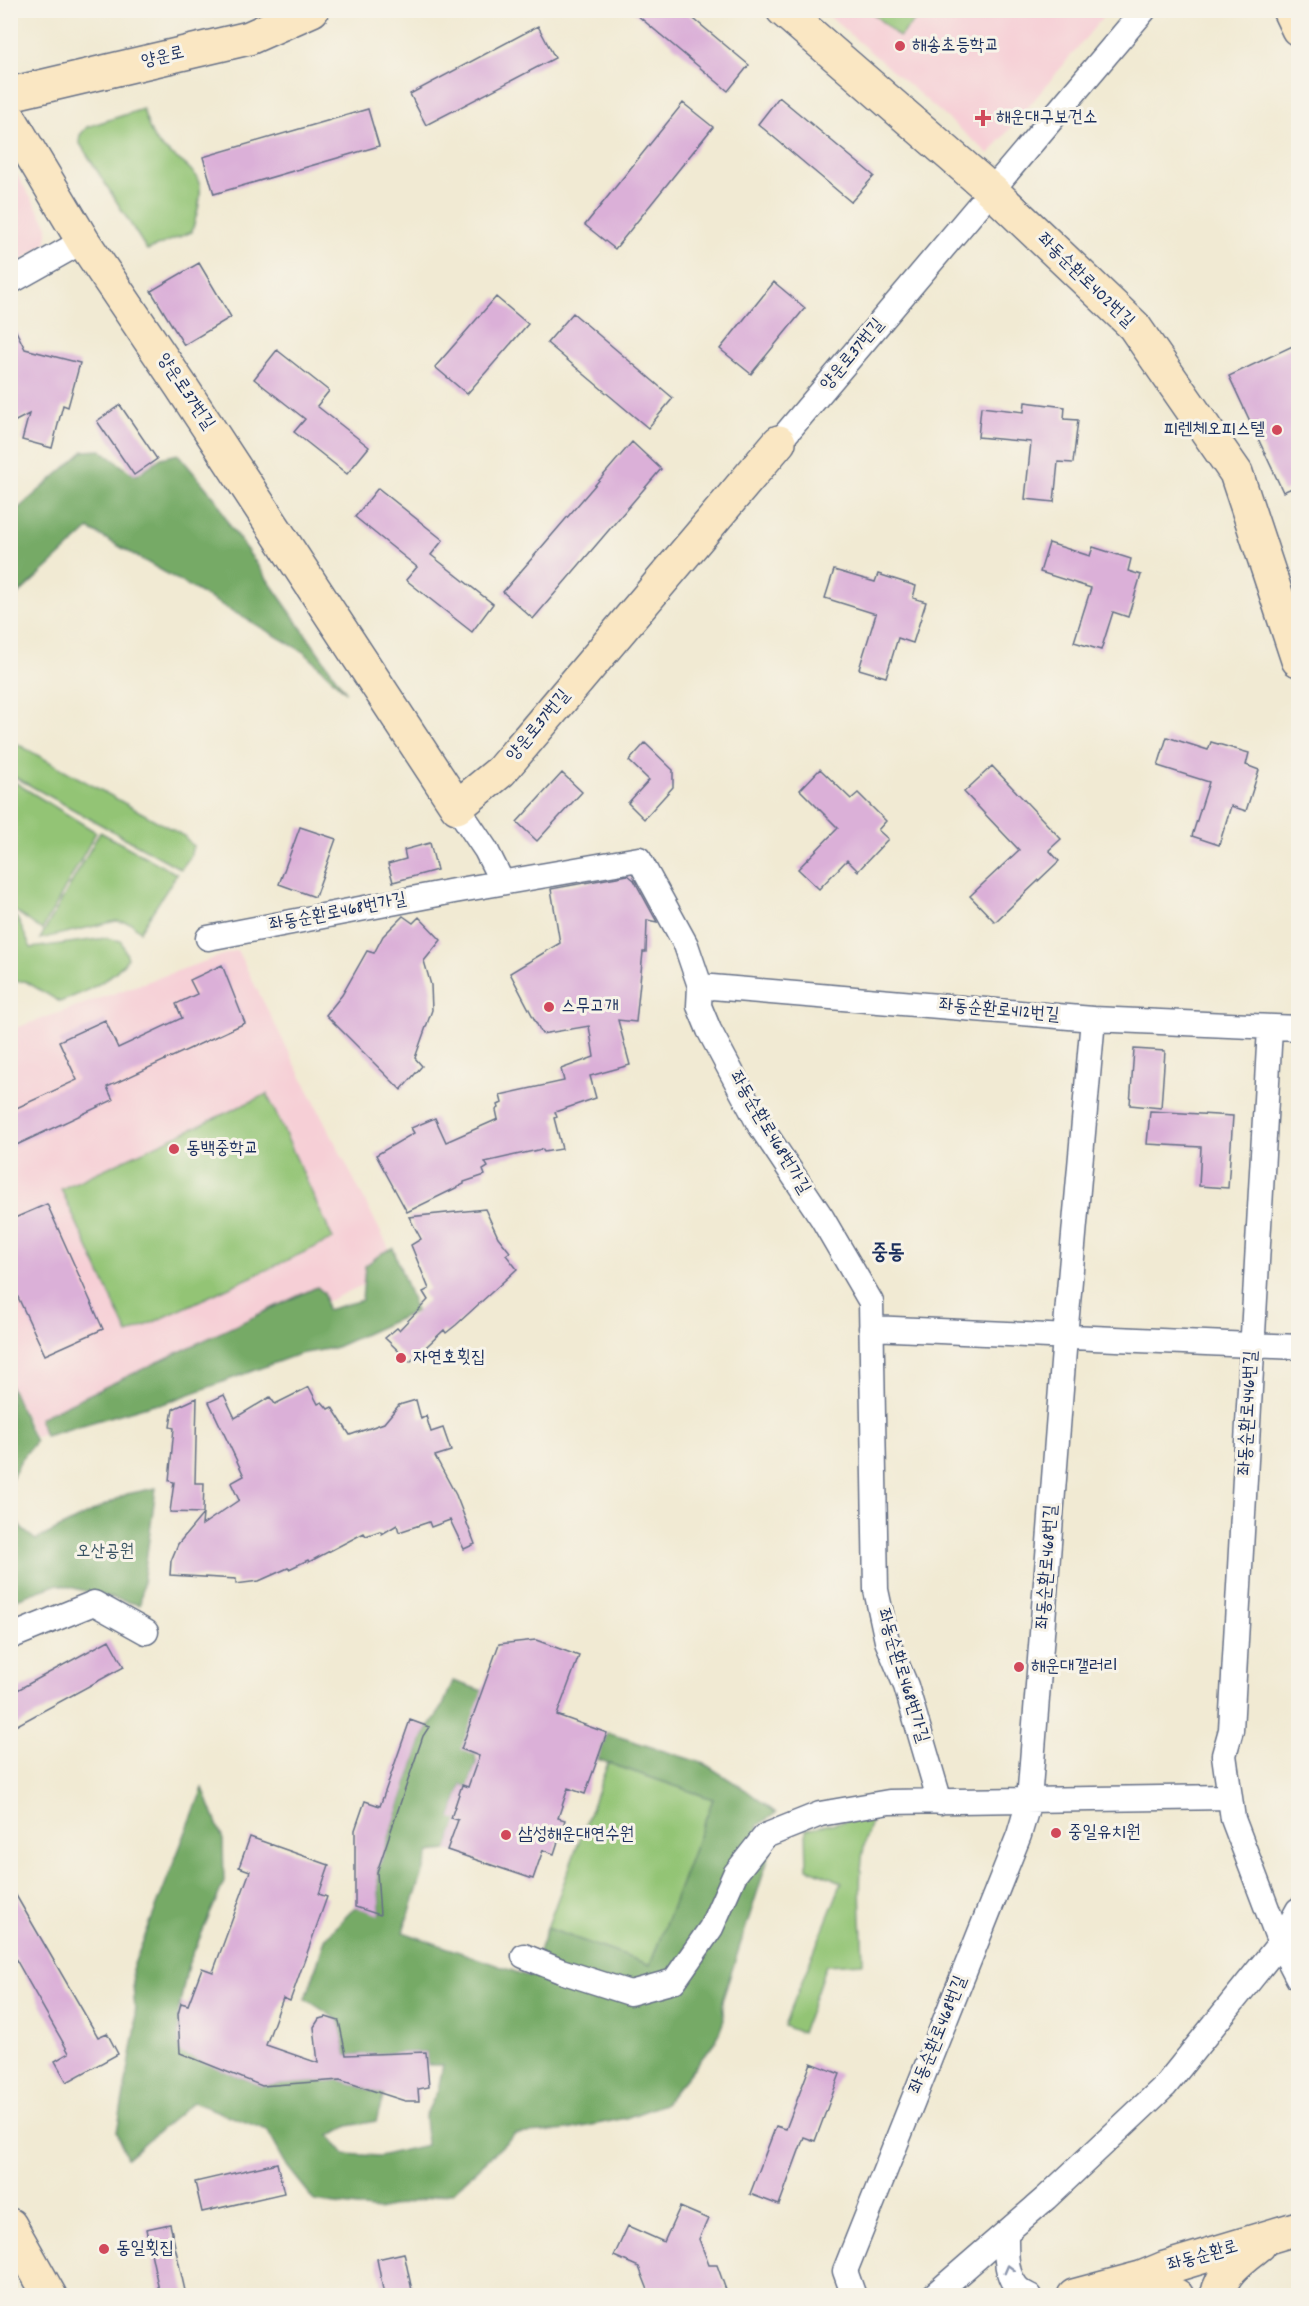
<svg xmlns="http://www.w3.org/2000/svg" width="1309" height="2306" viewBox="0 0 1309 2306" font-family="Dekko,'Poor Story',sans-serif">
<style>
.built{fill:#f6cfd6}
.green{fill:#93c474;stroke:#577a69;stroke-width:1.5}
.forest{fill:#76aa66;stroke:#486c62;stroke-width:1.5}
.building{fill:#dbb0d8}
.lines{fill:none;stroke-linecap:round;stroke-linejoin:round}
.street-casing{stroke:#667087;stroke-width:27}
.secondary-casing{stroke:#667087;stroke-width:36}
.street{stroke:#fff;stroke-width:24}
.secondary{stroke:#fae7c3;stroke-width:33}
.oneway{stroke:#8d97ae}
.poi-dot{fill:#d1495b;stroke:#f7f3e8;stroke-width:2}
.labels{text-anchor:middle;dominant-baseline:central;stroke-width:6;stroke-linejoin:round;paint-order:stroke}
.poi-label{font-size:18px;fill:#1b2f5e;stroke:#f7f3e8;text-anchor:start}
.street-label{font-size:18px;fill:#1b2f5e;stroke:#f7f3e8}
.park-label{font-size:18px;fill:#395464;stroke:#f7f3e8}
.quarter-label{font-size:21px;font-weight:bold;fill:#1b2f5e;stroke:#f7f3e8}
</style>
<rect width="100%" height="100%" fill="#f7f3e8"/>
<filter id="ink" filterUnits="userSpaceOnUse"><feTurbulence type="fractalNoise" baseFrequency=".0167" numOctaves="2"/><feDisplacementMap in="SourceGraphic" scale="12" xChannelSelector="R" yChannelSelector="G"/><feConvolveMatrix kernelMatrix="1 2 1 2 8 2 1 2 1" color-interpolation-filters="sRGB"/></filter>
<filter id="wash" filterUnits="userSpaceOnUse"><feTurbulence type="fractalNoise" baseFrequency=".008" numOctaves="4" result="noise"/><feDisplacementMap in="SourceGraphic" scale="24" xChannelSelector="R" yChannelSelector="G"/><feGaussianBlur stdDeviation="1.35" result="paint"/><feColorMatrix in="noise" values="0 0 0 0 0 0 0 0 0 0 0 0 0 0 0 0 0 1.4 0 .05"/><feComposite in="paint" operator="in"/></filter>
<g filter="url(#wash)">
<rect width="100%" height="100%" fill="#f1ead3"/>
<!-- built -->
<path class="built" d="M823,11H1108L989,154Z
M10,164L47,224V242L11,268Z
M237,950L399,1268L35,1437L11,1385L10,1030Z"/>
<!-- green -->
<path class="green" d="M870,11H924L899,37Z
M143,109C146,120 149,131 155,140C168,157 195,164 200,186C202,201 195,219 192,232L147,250L79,142L80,135L87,127Z
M10,740L184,836L193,846L190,857L181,869L11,775Z
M11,780L96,832L42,930L11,908Z
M100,832L177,874L140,931L131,923L116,921L40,939Z
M10,914L17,918L31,948L106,938L121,941L128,958C113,980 85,992 60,1002L25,981L11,982Z
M267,1094L333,1239L128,1334L61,1189Z
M608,1763L713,1799L650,1965L547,1928Z
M874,1815C853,1860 862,1914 863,1963L826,1965L802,2033L784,2026L842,1882L807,1868L806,1829Z"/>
<!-- forest -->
<path class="forest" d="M101,450L130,472L137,475L161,458L178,454L218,502L228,523L346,692L304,652L89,529L11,601V515L84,451Z
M393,1248L416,1311L334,1348L299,1354L163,1404H154L45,1436L39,1418L317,1287L324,1293L327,1310L362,1300L365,1266L382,1253Z
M10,1385L35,1442L21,1460L11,1480Z
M156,1488L140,1605L58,1584L11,1601L10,1511L23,1530L36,1540L127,1494Z
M453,1681L483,1691L462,1749L475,1754L476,1763L468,1787L462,1785L451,1817L458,1820L447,1850L430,1852L403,1932L530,1977L547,1928L650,1965L713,1799L597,1759L607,1733L705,1764L746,1790L776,1813L757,1826L770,1853L722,2001L724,2020L716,2041L664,2104L626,2118L568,2130L515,2134L453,2192L378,2210L315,2201L287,2166L267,2130L193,2102L127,2158L117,2132L136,2027L132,1969L203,1788L223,1840L224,1882L188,1965L178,2014L180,2052L261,2086L340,2080L384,2094L376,2121L348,2126L330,2136L345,2154L379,2156L427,2145L425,2116L438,2090L443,2065H427L426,2052L346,2055L339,2021L306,1999L325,1939L355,1907L380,1914L377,1872L423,1736L442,1708Z"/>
<g id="blocks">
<!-- building -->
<path class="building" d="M631,10H683L749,65L728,91Z
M538,26L555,58L426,125L410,94Z
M779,97L874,176L851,202L758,124Z
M683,103L713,127L615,249L585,225Z
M368,109L379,146L214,194L203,157Z
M199,263L231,317L184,345L151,291Z
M774,282L805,308L751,374L720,349Z
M496,297L528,324L467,394L435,367Z
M573,313L673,398L648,428L547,343Z
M10,319L25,349L80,363L68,407L63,405L52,448L22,440L29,414L10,424Z
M1299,343V485L1283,492L1229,376Z
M277,350L329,391L317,406L369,447L347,474L294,432L305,419L254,379Z
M1025,402L1065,407L1064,419L1078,420L1073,463L1058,462L1054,502L1025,499L1031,442L978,437L981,407L1024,412Z
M120,405L157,459L134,475L97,421Z
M632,442L661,469L533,619L503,592Z
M378,488L443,540L431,555L493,604L472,632L406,580L417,567L355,517Z
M1049,543L1090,556L1093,547L1131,559L1128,571L1141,575L1128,617L1113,612L1101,650L1074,642L1091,588L1040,572Z
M834,570L875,582L878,574L916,586L913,598L926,602L913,643L898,638L886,677L859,669L876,614L825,598Z
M1167,737L1208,750L1211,742L1249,753L1246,765L1259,770L1246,811L1231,806L1219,845L1192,836L1209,782L1158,766Z
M645,743L673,770V787L644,819L628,803L649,780L629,761Z
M992,766L1061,839L1049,850L1059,861L995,922L970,896L1019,850L964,792Z
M820,769L851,799L858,793L886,821L878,830L888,839L858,871L847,860L819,889L798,869L838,828L800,790Z
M562,773L582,792L537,841L517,822Z
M300,827L336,839L315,897L279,884Z
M430,843L437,870L393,882L388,864L406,859L404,850Z
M628,875L634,880L657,922L647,920L646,952H643L636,1022L618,1020L630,1065L590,1076L596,1098L555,1112L557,1117L554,1118L562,1149L544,1152L542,1149L485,1162L488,1167L483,1170L485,1175L464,1182V1184L407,1212L376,1155L414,1133L411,1128L435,1118L446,1142L498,1119L496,1110L499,1108L498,1105L502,1103L500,1095L564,1081L561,1069L594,1057L589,1026L542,1034L510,973L560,943L551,889Z
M403,916L413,923L419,917L441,940L424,961L431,985L432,1010L415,1058L422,1066L401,1090L326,1015L342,995L367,951L374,953L383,936Z
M222,965L245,1023L107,1087L113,1100L10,1148V1111L77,1080L59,1041L105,1020L118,1048L182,1018L176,1004L197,994L190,980Z
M1134,1049L1165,1051L1161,1108L1130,1105Z
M1150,1111L1233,1116L1228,1188L1199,1186L1201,1147L1147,1144Z
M47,1204L103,1329L45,1355L10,1280V1220Z
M485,1209L498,1237L510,1252L506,1255L517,1269L456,1325L446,1333L444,1330L410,1362L385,1338L397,1328L399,1330L428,1300L423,1292L429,1289L411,1245L421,1239L409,1217Z
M309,1387L318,1404L322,1402L328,1409L332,1407L350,1435L384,1423L399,1405L416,1400L421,1419L426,1416L431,1432L443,1428L451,1451L435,1456L456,1495L475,1544L464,1549L450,1520L431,1527L429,1522L399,1532L397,1525L382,1534L380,1531L366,1536L364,1533L309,1562L308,1560L289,1569L288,1568L259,1581L236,1584V1579L170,1575L171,1561L178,1544L203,1514L202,1525L239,1500L231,1483L244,1476L209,1402L224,1395L235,1418L270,1397L275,1404Z
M197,1398L195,1483H204L203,1513L170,1512L174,1482L169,1481L174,1428L170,1427L173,1409Z
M109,1640L124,1667L10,1729V1694Z
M536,1640L579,1656L557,1715L607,1733L585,1794L568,1788L558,1818L565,1820L554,1854L543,1850L533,1879L447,1850L458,1820L451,1818L462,1785L468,1787L479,1756L461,1749L499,1644Z
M410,1720L429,1727L423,1736L377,1872L380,1915L355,1907V1830L365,1801L380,1806Z
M250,1837L329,1865L319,1894L327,1897L290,2001L283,1998L266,2045L318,2063L314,2027L319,2019L326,2017L339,2021L346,2055L426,2052L429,2087L418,2089L419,2101H405L340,2080L262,2086L180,2053L178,2014L181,2003L188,2005L202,1968L213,1972L250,1871L239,1867Z
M10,1885L98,2037L107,2033L118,2054L67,2082L55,2061L69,2053L10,1949Z
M811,2063L840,2074L815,2141L804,2137L779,2205L750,2194L776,2126L786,2129Z
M277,2163L284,2193L202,2212L195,2182Z
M680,2207L708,2219L699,2239L709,2265H717L726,2290L712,2295H650L639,2267L614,2256L628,2226L664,2242Z
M170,2224L186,2295H160L146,2229Z
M404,2253L413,2295H384L377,2259Z"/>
</g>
</g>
<g filter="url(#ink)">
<use href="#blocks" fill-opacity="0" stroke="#667087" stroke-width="1.5"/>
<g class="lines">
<!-- street casing -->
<g class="street-casing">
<path id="street" d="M10,282L83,241
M779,442L1144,10
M457,807L486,850L502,882
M208,938L454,891L639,859L686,945L700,986L699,1006L709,1030L759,1124L822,1218L871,1302L876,1590L887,1641L906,1686L940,1802
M700,986L1093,1019L1298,1028
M1270,1028L1231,1730L1224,1755L1233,1819L1280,1943L1298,1978
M871,1328L1298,1347
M10,1637L94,1603L146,1632
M524,1956L561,1971L630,1993L674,1981L711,1928L735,1874L765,1836L820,1814L889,1802L1229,1797
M1006,2233C1006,2256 1004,2286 1030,2296
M854,2296L845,2271L1019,1835L1029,1801L1065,1337L1093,1019
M933,2296L1046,2198L1165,2086L1280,1943L1298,1910"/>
</g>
<!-- secondary casing -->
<g class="secondary-casing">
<path id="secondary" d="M783,10L992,191L1134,326L1236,473L1298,660
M1289,10L1298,29
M10,94L249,38L312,10
M10,119L83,241L181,386L457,807L501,771L779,442
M10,2225L50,2296
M1141,2278L1177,2296
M1074,2296L1141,2278L1165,2268L1298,2228
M1217,2296C1222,2272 1241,2259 1259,2245"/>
</g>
<!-- street -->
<use href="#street" class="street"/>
<!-- secondary -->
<use href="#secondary" class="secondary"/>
</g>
<!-- one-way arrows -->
<defs><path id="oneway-chevron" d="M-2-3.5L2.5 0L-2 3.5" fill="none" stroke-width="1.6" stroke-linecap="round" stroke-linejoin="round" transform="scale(1.5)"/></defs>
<use class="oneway" href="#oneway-chevron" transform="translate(1009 2269) rotate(-105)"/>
</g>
<!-- markers -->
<g class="poi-dot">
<circle cx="900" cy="46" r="6"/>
<path d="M980 109h6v6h6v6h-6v6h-6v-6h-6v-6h6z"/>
<circle cx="1277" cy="430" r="6"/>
<circle cx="549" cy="1007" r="6"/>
<circle cx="174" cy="1149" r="6"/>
<circle cx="401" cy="1358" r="6"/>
<circle cx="1019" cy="1667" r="6"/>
<circle cx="1056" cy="1833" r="6"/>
<circle cx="506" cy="1835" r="6"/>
<circle cx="104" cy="2249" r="6"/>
</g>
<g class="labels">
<!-- poi labels -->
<g class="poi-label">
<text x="912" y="46">해송초등학교</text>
<text x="996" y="118">해운대구보건소</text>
<text x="1265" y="430" text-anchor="end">피렌체오피스텔</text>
<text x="561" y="1007">스무고개</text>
<text x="186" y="1149">동백중학교</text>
<text x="413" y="1358">자연호횟집</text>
<text x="1031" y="1667">해운대갤러리</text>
<text x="1068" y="1833">중일유치원</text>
<text x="518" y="1835">삼성해운대연수원</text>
<text x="116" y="2249">동일횟집</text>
</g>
<!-- street labels -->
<g class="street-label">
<text transform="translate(163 58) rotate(-13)">양운로</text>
<text transform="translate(1085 281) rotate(44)">좌동순환로402번길</text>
<text transform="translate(853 355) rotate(-50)">양운로37번길</text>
<text transform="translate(185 392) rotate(56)">양운로37번길</text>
<text transform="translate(539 726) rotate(-50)">양운로37번길</text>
<text transform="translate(338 913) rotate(-11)">좌동순환로468번가길</text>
<text transform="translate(999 1011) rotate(5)">좌동순환로412번길</text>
<text transform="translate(769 1133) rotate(59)">좌동순환로468번가길</text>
<text transform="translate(1249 1413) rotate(-87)">좌동순환로446번길</text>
<text transform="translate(1048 1567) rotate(-86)">좌동순환로468번길</text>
<text transform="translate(902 1676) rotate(73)">좌동순환로468번가길</text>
<text transform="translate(939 2035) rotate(-68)">좌동순환로468번길</text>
<text transform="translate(1203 2257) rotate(-16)">좌동순환로</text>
</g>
<!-- park labels -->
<g class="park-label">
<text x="105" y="1552">오산공원</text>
</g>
<!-- quarter labels -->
<g class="quarter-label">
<text x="888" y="1254">중동</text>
</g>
</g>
<!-- margin -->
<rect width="1309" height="2306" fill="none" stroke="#f7f3e8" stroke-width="36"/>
</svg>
